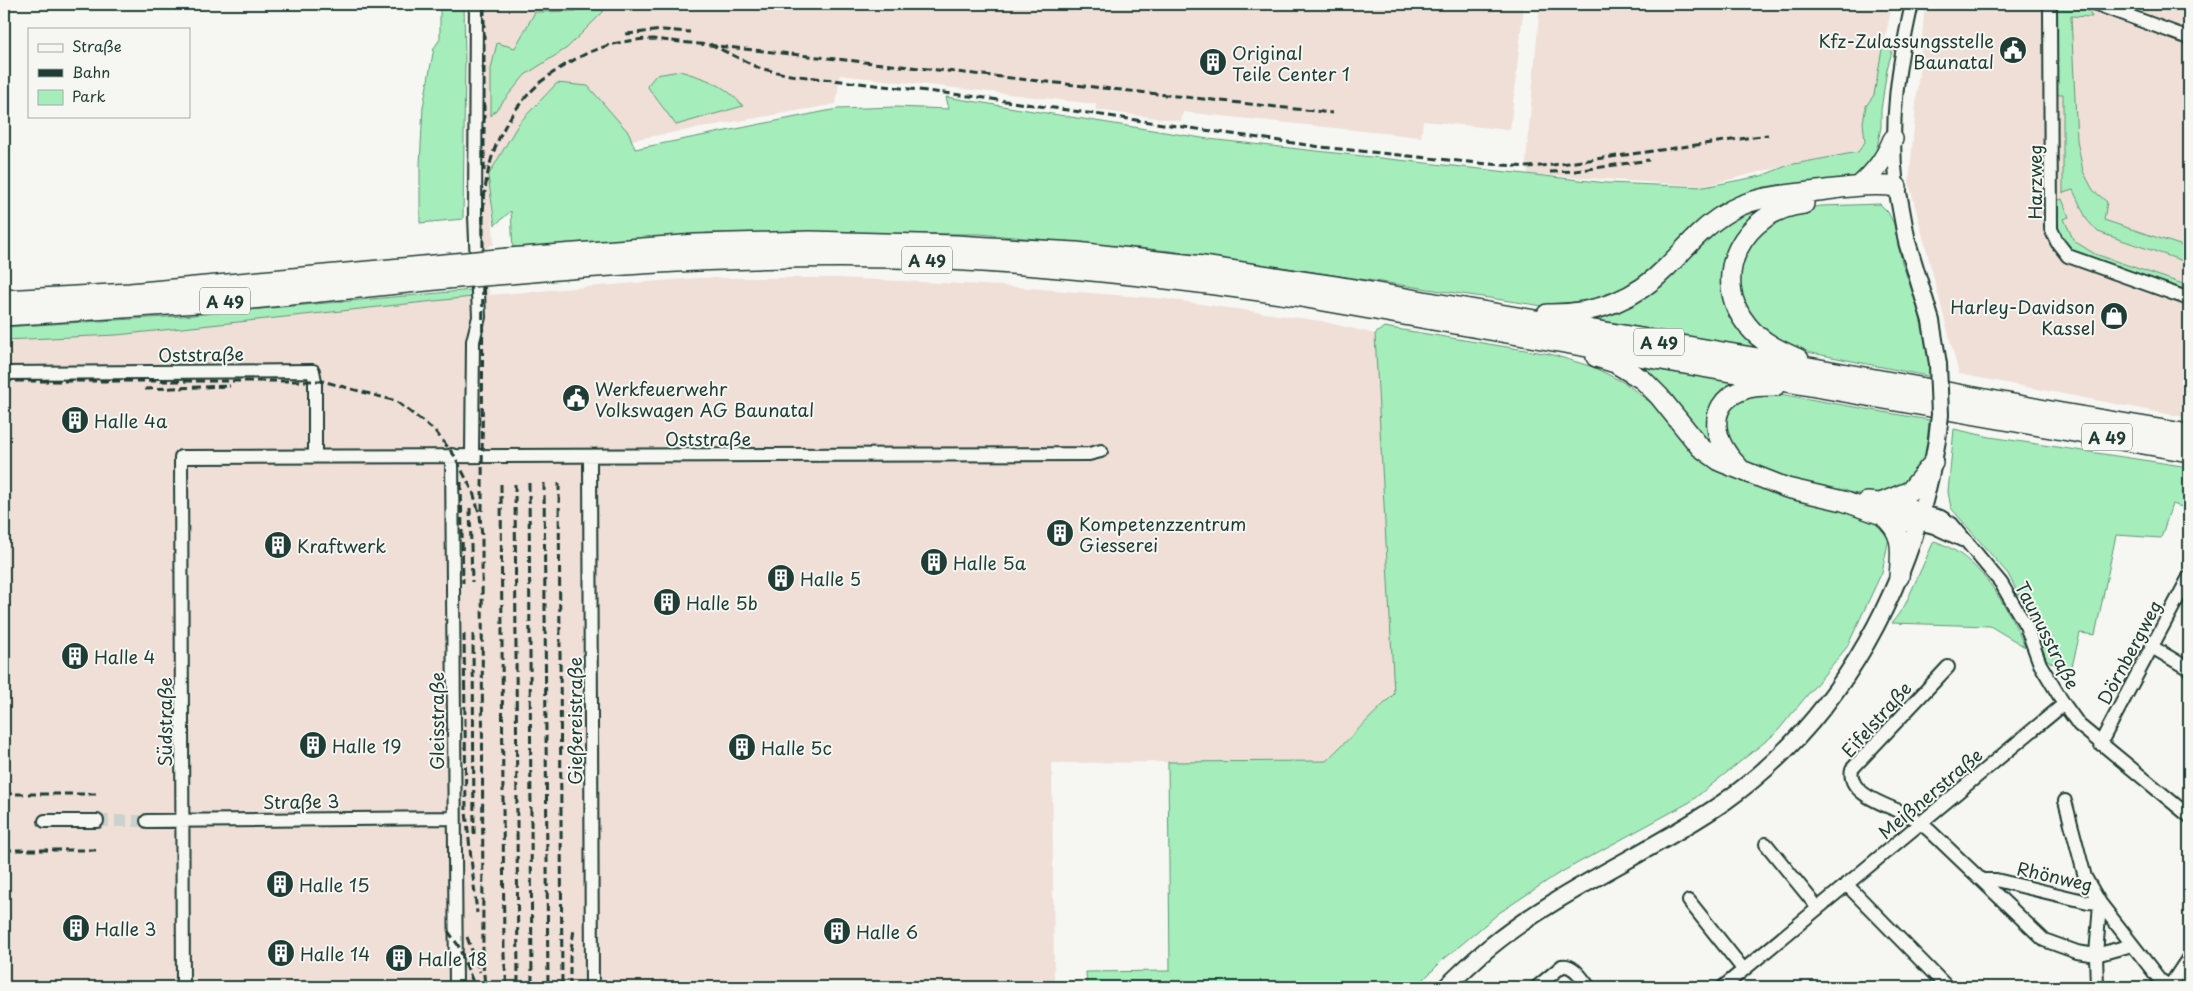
<svg xmlns="http://www.w3.org/2000/svg" width="2193" height="991" viewBox="0 0 2193 991" font-family="'Playpen Sans',sans-serif">
<style>
.built{fill:#efdfd7}
.green{fill:#a5edba;stroke:#629577}
.lines{fill:none;stroke-linecap:round;stroke-linejoin:round}
.minor-tunnel{stroke:#cbd1cc;stroke-width:12;stroke-dasharray:12 6;stroke-linecap:butt}
.minor-casing{stroke:#1f3d34;stroke-width:16}
.major-casing{stroke:#1f3d34;stroke-width:20}
.highway-casing{stroke:#1f3d34;stroke-width:22}
.minor{stroke:#f6f6f2;stroke-width:12}
.major{stroke:#f6f6f2;stroke-width:16}
.highway{stroke:#f6f6f2;stroke-width:19}
.rail{stroke:#1f3d34;stroke-width:3;stroke-dasharray:8 4;stroke-linecap:butt}
.major-bridge-casing{stroke:#1f3d34;stroke-width:20;stroke-linecap:butt}
.highway-bridge-casing{stroke:#1f3d34;stroke-width:22;stroke-linecap:butt}
.major-bridge{stroke:#f6f6f2;stroke-width:16}
.highway-bridge{stroke:#f6f6f2;stroke-width:19}
.labels{text-anchor:middle;dominant-baseline:central;stroke-width:4;stroke-linejoin:round;paint-order:stroke}
.shield{fill:#f6f6f2;stroke:#60746d;stroke-width:1}
.shield-label{font-size:16px;font-weight:bold;fill:#1f3d34}
.poi-label{font-size:18px;fill:#1f3d34;stroke:#f6f6f2;text-anchor:start}
.street-label{font-size:18px;fill:#1f3d34;stroke:#f6f6f2}
</style>
<rect width="100%" height="100%" fill="#f6f6f2"/>
<filter id="ink" filterUnits="userSpaceOnUse"><feTurbulence type="fractalNoise" baseFrequency=".02" numOctaves="2"/><feDisplacementMap in="SourceGraphic" scale="10" xChannelSelector="R" yChannelSelector="G"/><feConvolveMatrix kernelMatrix="1 2 1 2 8 2 1 2 1" color-interpolation-filters="sRGB"/></filter>
<g filter="url(#ink)">
<!-- built -->
<path class="built" d="M467,4H1524L1510,130L1423,121L1421,137L1183,112L1181,121L1096,110V104L840,75L836,104L506,162L494,175L491,200L494,244L487,247L489,295L697,278H837L1003,286L1165,299L1321,321L1375,334L1394,694L1326,761L1052,763L1054,987H4V340L117,335L472,297L466,217Z
M1540,4H1892L1874,95L1866,106L1863,122L1865,141L1858,152L1763,171L1704,186L1528,174L1526,162Z
M1925,4H2189V418L1959,374L1909,183Z"/>
<!-- green -->
<path class="green" d="M440,4H464L465,58L463,219L420,223V165L423,107L434,48L440,39Z
M578,4H604L603,12L567,48L525,75L491,116V69L497,43L515,48L535,12L576,11Z
M2067,4L2089,11L2092,17L2071,16L2077,140L2083,171L2093,190L2107,202L2104,220L2189,248V263L2098,232L2087,220L2073,190L2063,193V94H2057L2056,9Z
M1887,42L1890,44L1892,52L1887,69L1881,110V127L1875,158L1864,175L1850,181L1780,189L1644,275L1612,300L1550,307L1171,251L980,234L708,233L609,244L513,251L511,211L495,225L488,176L519,123L557,83L588,86L629,133L635,149L837,109L895,107L949,109L946,97L1208,139L1607,183L1704,187L1761,176L1789,165L1858,152L1865,142L1863,122L1866,106L1874,95L1882,49Z
M680,71C707,79 724,84 743,106L676,125L647,86L656,75Z
M1798,198L1763,212L1727,285L1768,350L1588,318L1738,211Z
M2062,199L2069,217L2064,219L2074,241L2095,254L2186,285L2185,289L2084,256C2059,244 2056,227 2056,201Z
M1880,204L1888,212L1894,224L1902,263L1918,306L1932,377L1782,347L1766,338L1745,310L1738,287L1739,271L1753,238L1792,210L1821,206Z
M472,290V297L117,335L4,340V327L182,316Z
M1384,327L1550,354L1593,367L1625,383L1660,410L1713,466L1745,483L1763,489L1873,518L1889,538L1882,572L1847,647L1776,733L1690,802L1556,875L1499,913L1443,960L1416,987H1087L1086,972L1170,971L1168,762L1326,761L1394,694L1375,334Z
M1632,366L1743,383L1733,388L1713,453Z
M1759,392L1786,395L1929,420L1926,460L1913,481L1880,495L1849,493L1813,488L1773,475L1736,455L1721,419L1731,404Z
M1954,429L1990,437L2189,467V509L2172,504L2161,538L2116,535L2095,635L2080,633L2070,675L2046,659L2036,629L2008,574L1951,508L1948,492Z
M1934,541C1979,555 2007,605 2025,647L1990,626L1892,623L1905,605Z"/>
<g class="lines">
<!-- minor-tunnel -->
<path class="minor-tunnel" d="M97,821H147"/>
<!-- minor casing -->
<g class="minor-casing">
<path id="minor" d="M2050,4L2051,229L2057,242L2068,256L2189,299
M2096,4L2189,38
M1897,187C1889,125 1898,65 1912,4
M4,373L313,371L315,381V456
M452,455L456,987
M472,455L473,341L479,317L475,215L476,4
M590,456L592,987
M1922,512L1941,517L1952,524L2001,583L2026,626L2040,664L2064,704L2079,725L2189,816
M1918,523L1934,527L1962,540
M2152,647L2189,669
M1948,667L1852,769C1846,795 1890,806 1908,815C1916,819 1923,825 1930,831L2044,940L2077,952L2096,955L2132,945
M2100,744L2189,577
M2065,801L2085,877L2100,903L2096,955L2097,987
M45,821H97
M147,821L454,818
M1766,844L1818,908
M1983,880H1996L2088,902L2100,903L2160,980L2169,986
M1846,884L1947,987
M1689,901L1743,969
M183,987L181,457L1089,454L1101,451
M1537,987L1562,966C1574,964 1582,979 1589,987
M1723,987L2064,704
M2169,987L2189,957"/>
</g>
<!-- major casing -->
<g class="major-casing">
<path id="major" d="M1897,187L1907,242L1931,321L1938,364
M1446,987C1461,973 1475,959 1491,946C1561,889 1650,853 1724,802C1843,718 1914,582 1937,440"/>
</g>
<!-- highway casing -->
<g class="highway-casing">
<path id="highway" d="M1859,186C1875,172 1885,159 1893,139
M508,258L696,244L810,241L956,245L1076,252L1203,266L1335,286L1798,365L2062,413L2189,434
M509,274C654,261 802,253 948,260C1064,266 1179,279 1295,296L2189,452
M4,300L130,293L445,264
M1547,314C1594,315 1634,301 1667,267C1685,249 1701,229 1723,215C1751,196 1785,195 1818,191C1844,188 1870,183 1897,187
M4,316L242,300L446,279
M1596,357L1615,363L1643,380L1659,396L1700,447L1721,462L1787,488L1843,501L1882,515L1918,523
M1799,359C1780,351 1761,342 1748,326C1707,277 1744,210 1804,204
M1738,466C1715,445 1704,406 1740,391C1751,386 1763,386 1775,386
M1867,502L1892,504L1922,512
M1883,502L1910,491L1933,463
M1882,515C1905,534 1901,550 1899,577"/>
</g>
<!-- minor -->
<use href="#minor" class="minor"/>
<!-- major -->
<use href="#major" class="major"/>
<!-- highway -->
<use href="#highway" class="highway"/>
<!-- rail -->
<path class="rail" d="M626,34L663,30L690,32
M710,44L759,68L790,75L978,97L1321,147L1478,163L1527,167L1553,165L1768,135
M539,83C575,56 606,40 653,39L1332,113
M484,171V4
M1550,172L1575,171L1649,160
M4,381H322L396,401L435,431L454,455L473,492L480,516L482,536L483,968
M145,389L230,386
M461,482L463,583
M529,483L532,987
M544,483L548,987
M559,483L562,987
M501,484L504,956L507,987
M515,484L518,987
M470,508L472,582
M482,511L483,221C484,162 499,119 544,79
M464,634L466,812L477,913
M473,634L474,835
M4,794H97
M4,850H97
M448,931L458,945L475,987
M467,937L480,972
M483,962L485,987
M570,987V957L574,929"/>
<!-- major-bridge casing -->
<g class="major-bridge-casing">
<path id="major-bridge" d="M1937,440L1940,415L1938,364"/>
</g>
<!-- highway-bridge casing -->
<g class="highway-bridge-casing">
<path id="highway-bridge" d="M445,264L508,258
M446,279L509,274"/>
</g>
<!-- major-bridge -->
<use href="#major-bridge" class="major-bridge"/>
<!-- highway-bridge -->
<use href="#highway-bridge" class="highway-bridge"/>
</g>
</g>
<!-- icons -->
<defs>
<g id="civic-disc" transform="scale(1.4375)"><circle r="9.5" fill="#1f3d34" stroke="#f6f6f2"/><path d="M-.6-6.5H3V-4.5H.6V-3L4-1V1h2V6H-6V1h2V-1L-.6-3ZM-1.2 2.5V6h2.4V2.5Z" fill="#fff"/></g>
<g id="building-disc" transform="scale(1.4375)"><circle r="9.5" fill="#1f3d34" stroke="#f6f6f2"/><path d="M-4-6H4V6H1V3H-1V6H-4ZM-2.5-4.3h1.7v1.8h-1.7ZM.8-4.3h1.7v1.8H.8ZM-2.5-1h1.7V.8h-1.7ZM.8-1h1.7V.8H.8Z" fill="#fff"/></g>
<g id="shop-disc" transform="scale(1.4375)"><circle r="9.5" fill="#1f3d34" stroke="#f6f6f2"/><path d="M-5-2.5h2.3a2.7 3.5 0 0 1 5.4 0H5L5.5 6h-11ZM-1.5-2.5h3a1.5 2.3 0 0 0-3 0Z" fill="#fff"/></g>
</defs>
<g fill-rule="evenodd">
<use href="#civic-disc" x="2013" y="50"/>
<use href="#building-disc" x="1213" y="62"/>
<use href="#shop-disc" x="2114" y="316"/>
<use href="#civic-disc" x="576" y="398"/>
<use href="#building-disc" x="75" y="420"/>
<use href="#building-disc" x="1060" y="533"/>
<use href="#building-disc" x="278" y="545"/>
<use href="#building-disc" x="934" y="562"/>
<use href="#building-disc" x="781" y="578"/>
<use href="#building-disc" x="667" y="602"/>
<use href="#building-disc" x="75" y="656"/>
<use href="#building-disc" x="313" y="745"/>
<use href="#building-disc" x="742" y="747"/>
<use href="#building-disc" x="280" y="884"/>
<use href="#building-disc" x="76" y="928"/>
<use href="#building-disc" x="837" y="931"/>
<use href="#building-disc" x="281" y="953"/>
<use href="#building-disc" x="399" y="958"/>
</g>
<g class="labels">
<!-- shield labels -->
<g class="shield">
<rect x="902" y="246.5" width="50" height="27" rx="4"/>
<rect x="200" y="287.5" width="50" height="27" rx="4"/>
<rect x="1634" y="328.5" width="50" height="27" rx="4"/>
<rect x="2082" y="423.5" width="50" height="27" rx="4"/>
</g>
<g class="shield-label">
<text x="927" y="260">A 49</text>
<text x="225" y="301">A 49</text>
<text x="1659" y="342">A 49</text>
<text x="2107" y="437">A 49</text>
</g>
<!-- poi labels -->
<g class="poi-label">
<text x="1994" y="40" text-anchor="end">Kfz-Zulassungsstelle<tspan x="1994" dy="21">Baunatal</tspan></text>
<text x="1232" y="52">Original<tspan x="1232" dy="21">Teile Center 1</tspan></text>
<text x="2095" y="306" text-anchor="end">Harley-Davidson<tspan x="2095" dy="21">Kassel</tspan></text>
<text x="595" y="388">Werkfeuerwehr<tspan x="595" dy="21">Volkswagen AG Baunatal</tspan></text>
<text x="94" y="420">Halle 4a</text>
<text x="1079" y="523">Kompetenzzentrum<tspan x="1079" dy="21">Giesserei</tspan></text>
<text x="297" y="545">Kraftwerk</text>
<text x="953" y="562">Halle 5a</text>
<text x="800" y="578">Halle 5</text>
<text x="686" y="602">Halle 5b</text>
<text x="94" y="656">Halle 4</text>
<text x="332" y="745">Halle 19</text>
<text x="761" y="747">Halle 5c</text>
<text x="299" y="884">Halle 15</text>
<text x="95" y="928">Halle 3</text>
<text x="856" y="931">Halle 6</text>
<text x="300" y="953">Halle 14</text>
<text x="418" y="958">Halle 18</text>
</g>
<!-- street labels -->
<g class="street-label">
<text transform="translate(2034 182) rotate(-90)">Harzweg</text>
<text transform="translate(201 354) rotate(-1)">Oststraße</text>
<text x="708" y="438">Oststraße</text>
<text transform="translate(2048 635) rotate(63)">Taunusstraße</text>
<text transform="translate(2129 652) rotate(-62)">Dörnbergweg</text>
<text transform="translate(1876 719) rotate(-48)">Eifelstraße</text>
<text transform="translate(436 721) rotate(-90)">Gleisstraße</text>
<text transform="translate(574 721) rotate(-90)">Gießereistraße</text>
<text transform="translate(164 722) rotate(-90)">Südstraße</text>
<text transform="translate(1930 793) rotate(-40)">Meißnerstraße</text>
<text transform="translate(301 801) rotate(-1)">Straße 3</text>
<text transform="translate(2055 876) rotate(13)">Rhönweg</text>
</g>
</g>
<!-- margin -->
<rect width="2193" height="991" fill="none" stroke="#f6f6f2" stroke-width="20"/>
<rect x="10" y="10" width="2173" height="971" fill="none" stroke="#1f3d34" stroke-width="2" filter="url(#ink)"/>
<!-- legend -->
<rect x="28" y="28" width="162" height="90" fill="#f6f6f2" stroke="#a0aca6"/>
<rect x="38" y="44" width="25" height="8" fill="#f6f6f2" stroke="#a0aca6"/>
<text x="72" y="52" font-size="15" fill="#1f3d34">Straße</text>
<rect x="38" y="69" width="25" height="8" fill="#1f3d34" stroke="#a0aca6"/>
<text x="72" y="78" font-size="15" fill="#1f3d34">Bahn</text>
<rect x="38" y="90" width="25" height="15" fill="#a5edba" stroke="#a0aca6"/>
<text x="72" y="102" font-size="15" fill="#1f3d34">Park</text>
</svg>
